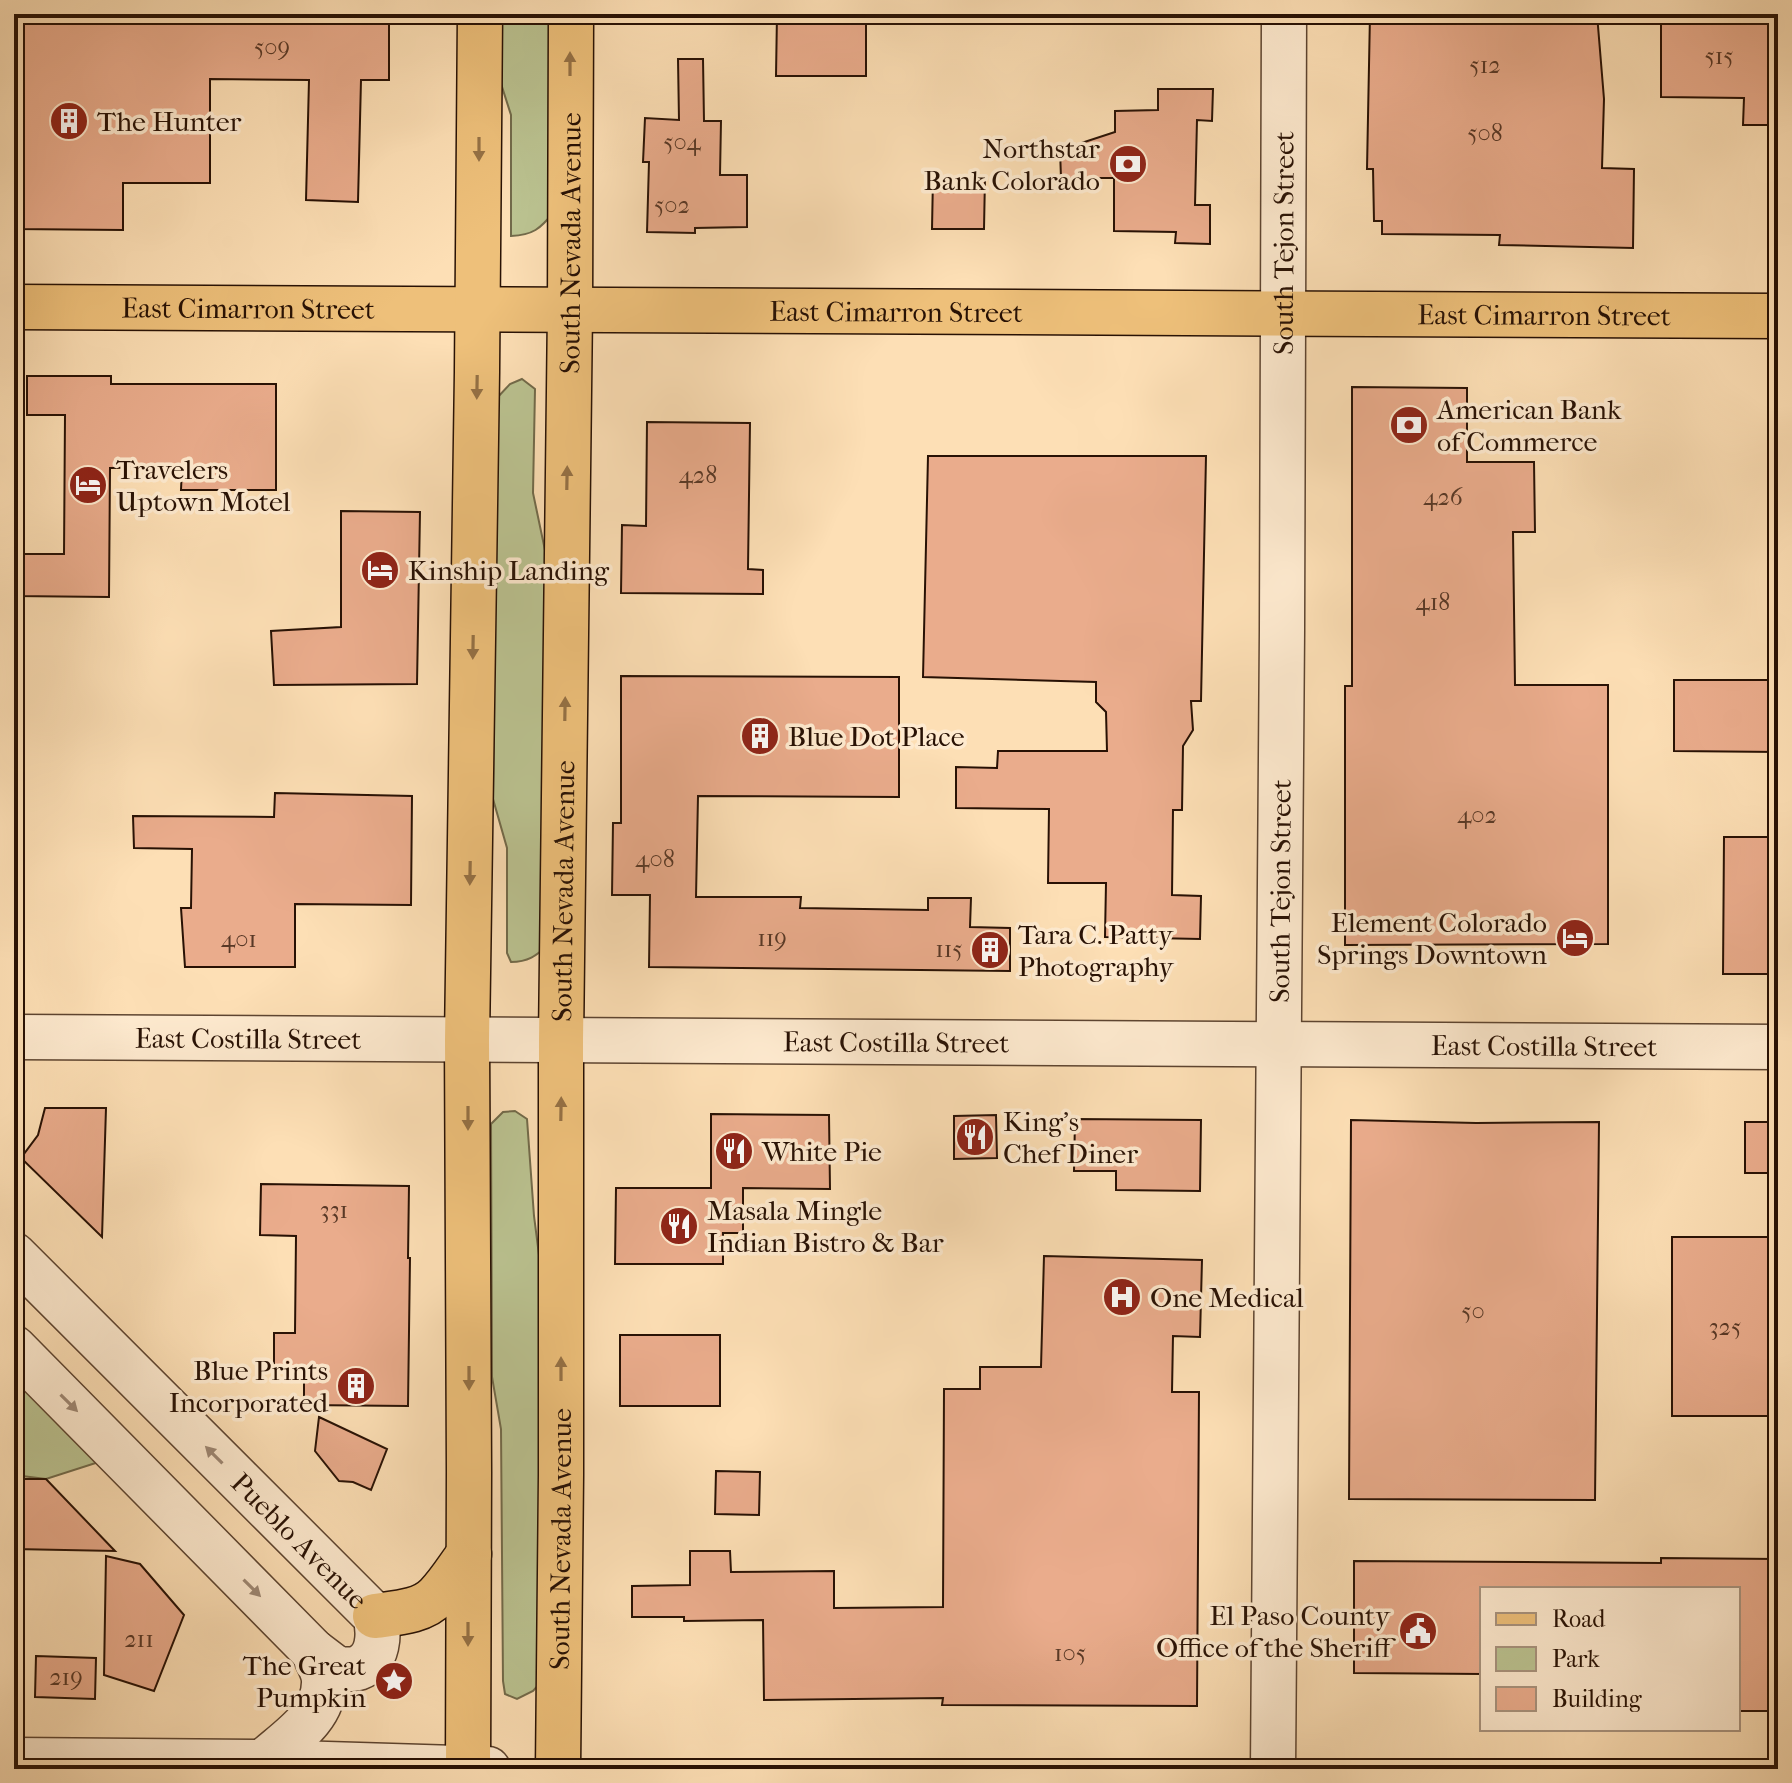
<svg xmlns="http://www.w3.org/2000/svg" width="1792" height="1783" viewBox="0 0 1792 1783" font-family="'IM FELL French Canon',serif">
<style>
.green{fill:#bbc391;stroke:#726a4a;stroke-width:2}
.building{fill:#eaac8c;stroke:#281104;stroke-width:2}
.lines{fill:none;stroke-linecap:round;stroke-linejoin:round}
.minor-casing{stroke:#5d4430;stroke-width:47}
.major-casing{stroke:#281104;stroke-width:47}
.minor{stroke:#feeacf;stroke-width:44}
.major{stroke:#eec07a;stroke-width:44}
.oneway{fill:#957145}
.oneway2{fill:#9e8874}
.labels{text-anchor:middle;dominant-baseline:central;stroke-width:7;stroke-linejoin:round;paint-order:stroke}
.number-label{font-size:24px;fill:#583826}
.poi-label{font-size:28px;fill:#281104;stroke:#feeacf;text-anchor:start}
.street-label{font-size:28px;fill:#281104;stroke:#feeacf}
</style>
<rect width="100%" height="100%" fill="#fddfb5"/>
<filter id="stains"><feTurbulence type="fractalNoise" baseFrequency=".0025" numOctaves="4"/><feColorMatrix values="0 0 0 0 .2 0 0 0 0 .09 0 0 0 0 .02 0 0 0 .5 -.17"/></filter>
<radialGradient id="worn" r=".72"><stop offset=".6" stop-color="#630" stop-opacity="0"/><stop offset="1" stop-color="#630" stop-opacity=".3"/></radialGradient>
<!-- green -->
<path class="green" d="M496,14H555L554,212C540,229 533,235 511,236V115L496,68Z
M522,379L535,389L533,493L546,555L548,945C536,956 528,962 511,962L507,953V848L493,799L496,399L510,384Z
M515,1111L527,1119L534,1216L545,1302L543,1680L533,1691L517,1699L505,1694L503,1681L501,1429L492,1377L491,1124L503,1112Z
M14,1366L105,1460L46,1479L14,1475Z"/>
<!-- building -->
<path class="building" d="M14,14L389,16V80H361L358,202L306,200L309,80L210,79V183H123V230L14,229Z
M777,14H866V76H776Z
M1370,14H1597L1604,99L1602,168L1634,169L1633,248L1499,245L1500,235L1382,234V221H1374L1373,169H1367Z
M1661,14H1778V125H1743L1744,98L1661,97Z
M678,59H703L704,121H721L720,175H747V227L695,228V233L647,232L649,162H643L645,118L679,120Z
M1158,89H1213L1212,121L1197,120L1195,205H1210V244L1175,243L1176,232L1114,231V178H1061L1060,150L1115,132V111L1158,110Z
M933,177H985L984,229H932Z
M27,376H111V384H276V490H181L182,467L110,468L109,597L14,596V554H64L65,415H27Z
M1352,387L1467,388V462H1534L1535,532H1513L1515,685H1608V944L1345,945V686H1352Z
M647,422L750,423L748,569L763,570V594L621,593L622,525L646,526Z
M928,456H1206L1201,701H1191L1193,730L1183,746L1182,810H1173L1172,895L1201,896L1200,939L1105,937L1106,883H1048L1049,809L956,808V767L997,768L998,751H1107L1106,712L1096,702V682L923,677Z
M341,511L420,512L417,684L274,685L271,631L341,627Z
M621,676L899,677V797L698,796L696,897H801L800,908L928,910V898H971L970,927L1010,928V971L649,967L650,895H612L613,823H621Z
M1674,680H1778V752L1674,751Z
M275,793L412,796L411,905L295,904V967H185L181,908H191L192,849L134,848L133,816L274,817Z
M1724,837H1778V974H1723Z
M45,1108H106L102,1237L21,1158L38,1135Z
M711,1114L829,1115L830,1189L743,1188V1233H723V1264H615L616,1188H711Z
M996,1115L997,1158L954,1159V1116Z
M1075,1119L1201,1120L1200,1191L1116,1190V1171H1074Z
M1351,1120L1476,1123L1599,1122L1595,1500L1349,1499Z
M1745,1122H1778V1173H1745Z
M261,1184L409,1186L408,1258H410L408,1406L304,1405V1367H274V1333H295L296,1236L260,1235Z
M1672,1237H1778V1416H1672Z
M1044,1256L1202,1260L1200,1337L1173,1336L1172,1392H1199L1197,1706L942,1705L943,1698L764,1700L763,1620L684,1621V1617H632V1586L690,1585V1551H730L731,1572L834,1571V1608L943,1607L944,1389H980V1367H1041Z
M620,1335H720V1406H620Z
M319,1417L387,1449L371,1490L353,1482L339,1481L315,1451Z
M716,1471L760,1472L759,1515L715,1514Z
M14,1479H46L115,1551L14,1549Z
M106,1556L140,1564L184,1615L154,1691L104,1675Z
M1661,1558L1778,1559V1711H1738V1589H1482V1674L1354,1673V1561L1661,1563Z
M36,1656L96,1658L95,1699L35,1697Z"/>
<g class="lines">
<!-- minor casing -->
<g class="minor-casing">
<g id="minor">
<path id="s1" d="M14,1037L1778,1047"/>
<path id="s2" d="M14,1255L375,1616C380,1634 379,1660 358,1668C352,1670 344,1669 338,1670L313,1651L14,1348"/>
<path d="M14,1760L263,1762L488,1769"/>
<path d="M263,1762C287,1740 325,1718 324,1681C324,1672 317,1660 313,1651"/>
<path id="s3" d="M1273,1769L1282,630L1284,14"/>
</g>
</g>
<!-- major casing -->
<g class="major-casing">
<g id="major">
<path id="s4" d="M14,307L1778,316"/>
<path d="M375,1616C396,1613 422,1612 437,1596C449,1584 459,1567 469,1554"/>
<path d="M468,1769L469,1472L467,1040L477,372L480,14"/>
<path id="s5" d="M558,1769L561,1475V1040L570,310L571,14"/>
</g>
</g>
<!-- minor -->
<use href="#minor" class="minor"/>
<!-- major -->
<use href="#major" class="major"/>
</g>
<!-- one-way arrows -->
<defs><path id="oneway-solid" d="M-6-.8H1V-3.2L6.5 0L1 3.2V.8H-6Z" transform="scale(2)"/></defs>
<g class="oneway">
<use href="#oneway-solid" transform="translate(570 64) rotate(-90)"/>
<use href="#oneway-solid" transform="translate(479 149) rotate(90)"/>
<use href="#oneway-solid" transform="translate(477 387) rotate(91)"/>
<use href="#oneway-solid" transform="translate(567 478) rotate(-89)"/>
<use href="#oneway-solid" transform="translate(473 647) rotate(91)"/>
<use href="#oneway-solid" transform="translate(565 709) rotate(-89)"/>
<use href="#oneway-solid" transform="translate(470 873) rotate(91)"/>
<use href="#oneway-solid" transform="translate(561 1109) rotate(-89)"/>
<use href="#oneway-solid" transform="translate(468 1118) rotate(90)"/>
<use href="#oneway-solid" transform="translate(561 1369) rotate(-90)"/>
<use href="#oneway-solid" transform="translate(469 1378) rotate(90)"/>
<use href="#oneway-solid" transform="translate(468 1634) rotate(90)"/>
</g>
<g class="oneway2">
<use href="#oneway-solid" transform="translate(69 1403) rotate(45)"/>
<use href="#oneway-solid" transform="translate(214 1455) rotate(-135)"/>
<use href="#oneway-solid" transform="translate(252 1588) rotate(45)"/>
</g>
<!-- icons -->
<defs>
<g id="building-disc" transform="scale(2)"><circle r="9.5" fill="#8f2418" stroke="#feeacf"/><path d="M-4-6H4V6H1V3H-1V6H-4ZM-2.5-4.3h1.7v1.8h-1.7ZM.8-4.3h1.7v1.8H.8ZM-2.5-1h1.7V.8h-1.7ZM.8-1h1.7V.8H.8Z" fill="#fff"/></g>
<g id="bank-disc" transform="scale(2)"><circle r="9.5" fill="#8f2418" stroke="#feeacf"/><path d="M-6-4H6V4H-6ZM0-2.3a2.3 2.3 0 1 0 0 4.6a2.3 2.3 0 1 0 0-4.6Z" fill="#fff"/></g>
<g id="hotel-disc" transform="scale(2)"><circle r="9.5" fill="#8f2418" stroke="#feeacf"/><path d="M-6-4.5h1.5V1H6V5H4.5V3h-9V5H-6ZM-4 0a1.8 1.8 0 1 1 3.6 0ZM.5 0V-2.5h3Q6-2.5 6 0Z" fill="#fff"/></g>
<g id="restaurant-disc" transform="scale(2)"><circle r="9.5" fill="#8f2418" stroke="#feeacf"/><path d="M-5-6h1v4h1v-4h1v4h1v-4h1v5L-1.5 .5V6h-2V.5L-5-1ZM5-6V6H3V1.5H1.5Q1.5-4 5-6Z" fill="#fff"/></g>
<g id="hospital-disc" transform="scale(2)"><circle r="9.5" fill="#8f2418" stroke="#feeacf"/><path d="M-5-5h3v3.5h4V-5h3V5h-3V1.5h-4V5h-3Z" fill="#fff"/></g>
<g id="civic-disc" transform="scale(2)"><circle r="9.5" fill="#8f2418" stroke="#feeacf"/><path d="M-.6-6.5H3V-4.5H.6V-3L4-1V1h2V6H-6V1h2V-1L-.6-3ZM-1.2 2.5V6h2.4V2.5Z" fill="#fff"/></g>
<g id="sight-disc" transform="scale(2)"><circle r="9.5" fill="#8f2418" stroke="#feeacf"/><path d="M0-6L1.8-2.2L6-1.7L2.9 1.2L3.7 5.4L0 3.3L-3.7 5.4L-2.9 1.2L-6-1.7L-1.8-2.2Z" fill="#fff"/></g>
</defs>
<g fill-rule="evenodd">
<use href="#building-disc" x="69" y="121"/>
<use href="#bank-disc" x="1128" y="164"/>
<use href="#bank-disc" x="1409" y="425"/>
<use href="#hotel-disc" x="88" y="485"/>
<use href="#hotel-disc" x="380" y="570"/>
<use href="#building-disc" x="760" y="736"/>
<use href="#hotel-disc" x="1575" y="938"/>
<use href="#building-disc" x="990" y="950"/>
<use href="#restaurant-disc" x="975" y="1137"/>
<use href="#restaurant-disc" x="734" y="1151"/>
<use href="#restaurant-disc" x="679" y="1226"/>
<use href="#hospital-disc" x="1122" y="1297"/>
<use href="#building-disc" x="356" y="1386"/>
<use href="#civic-disc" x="1418" y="1631"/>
<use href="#sight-disc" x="394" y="1681"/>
</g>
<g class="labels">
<!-- number labels -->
<g class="number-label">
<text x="272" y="47">509</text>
<text x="1719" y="56">515</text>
<text x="1485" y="65">512</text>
<text x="1485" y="133">508</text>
<text x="682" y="142">504</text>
<text x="672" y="205">502</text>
<text x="698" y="475">428</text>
<text x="1443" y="497">426</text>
<text x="1433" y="602">418</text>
<text x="1477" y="815">402</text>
<text x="655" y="859">408</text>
<text x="772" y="938">119</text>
<text x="239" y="939">401</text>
<text x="949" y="949">115</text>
<text x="334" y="1210">331</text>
<text x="1473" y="1311">50</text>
<text x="1725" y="1327">325</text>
<text x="139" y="1639">211</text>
<text x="1070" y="1653">105</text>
<text x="66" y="1677">219</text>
</g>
<!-- poi labels -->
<g class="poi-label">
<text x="97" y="121">The Hunter</text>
<text x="1100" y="148" text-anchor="end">Northstar<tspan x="1100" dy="32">Bank Colorado</tspan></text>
<text x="1437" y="409">American Bank<tspan x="1437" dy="32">of Commerce</tspan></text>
<text x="116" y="469">Travelers<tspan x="116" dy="32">Uptown Motel</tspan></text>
<text x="408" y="570">Kinship Landing</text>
<text x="788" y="736">Blue Dot Place</text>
<text x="1547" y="922" text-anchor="end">Element Colorado<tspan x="1547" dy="32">Springs Downtown</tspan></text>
<text x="1018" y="934">Tara C. Patty<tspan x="1018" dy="32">Photography</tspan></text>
<text x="1003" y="1121">King's<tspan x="1003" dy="32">Chef Diner</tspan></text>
<text x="762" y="1151">White Pie</text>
<text x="707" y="1210">Masala Mingle<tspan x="707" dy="32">Indian Bistro &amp; Bar</tspan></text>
<text x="1150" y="1297">One Medical</text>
<text x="328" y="1370" text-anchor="end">Blue Prints<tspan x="328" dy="32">Incorporated</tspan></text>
<text x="1390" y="1615" text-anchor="end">El Paso County<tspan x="1390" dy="32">Office of the Sheriff</tspan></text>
<text x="366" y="1665" text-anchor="end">The Great<tspan x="366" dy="32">Pumpkin</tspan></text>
</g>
<!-- street labels -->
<g class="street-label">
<text stroke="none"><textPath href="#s5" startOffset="1526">South Nevada Avenue</textPath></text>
<text stroke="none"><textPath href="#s3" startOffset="1526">South Tejon Street</textPath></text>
<text stroke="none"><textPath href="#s4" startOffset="234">East Cimarron Street</textPath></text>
<text stroke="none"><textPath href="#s4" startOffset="882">East Cimarron Street</textPath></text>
<text stroke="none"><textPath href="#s4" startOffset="1530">East Cimarron Street</textPath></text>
<text stroke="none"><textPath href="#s5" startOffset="878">South Nevada Avenue</textPath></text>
<text stroke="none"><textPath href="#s3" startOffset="878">South Tejon Street</textPath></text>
<text stroke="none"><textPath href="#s1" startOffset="234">East Costilla Street</textPath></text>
<text stroke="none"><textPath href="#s1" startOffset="882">East Costilla Street</textPath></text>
<text stroke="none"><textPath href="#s1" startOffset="1530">East Costilla Street</textPath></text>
<text stroke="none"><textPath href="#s5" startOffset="230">South Nevada Avenue</textPath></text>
<text stroke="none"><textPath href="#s2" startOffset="404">Pueblo Avenue</textPath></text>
</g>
</g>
<!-- margin -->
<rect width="1792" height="1783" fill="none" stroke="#fddfb5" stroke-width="48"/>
<rect x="16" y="16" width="1760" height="1751" fill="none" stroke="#281104" stroke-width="4"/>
<rect x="24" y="24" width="1744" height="1735" fill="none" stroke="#281104" stroke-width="2"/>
<!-- legend -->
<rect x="1480" y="1587" width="260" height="144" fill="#feeacf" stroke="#a8937e" stroke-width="2"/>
<rect x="1496" y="1613" width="40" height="12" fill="#eec07a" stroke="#a8937e" stroke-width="2"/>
<text x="1552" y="1627" font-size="24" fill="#281104">Road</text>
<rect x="1496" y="1647" width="40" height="24" fill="#bbc391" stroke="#a8937e" stroke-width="2"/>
<text x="1552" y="1667" font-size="24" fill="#281104">Park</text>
<rect x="1496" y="1687" width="40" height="24" fill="#eaac8c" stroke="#a8937e" stroke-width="2"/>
<text x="1552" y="1707" font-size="24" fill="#281104">Building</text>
<rect width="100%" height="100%" filter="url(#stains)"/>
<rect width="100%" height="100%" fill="url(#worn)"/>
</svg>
